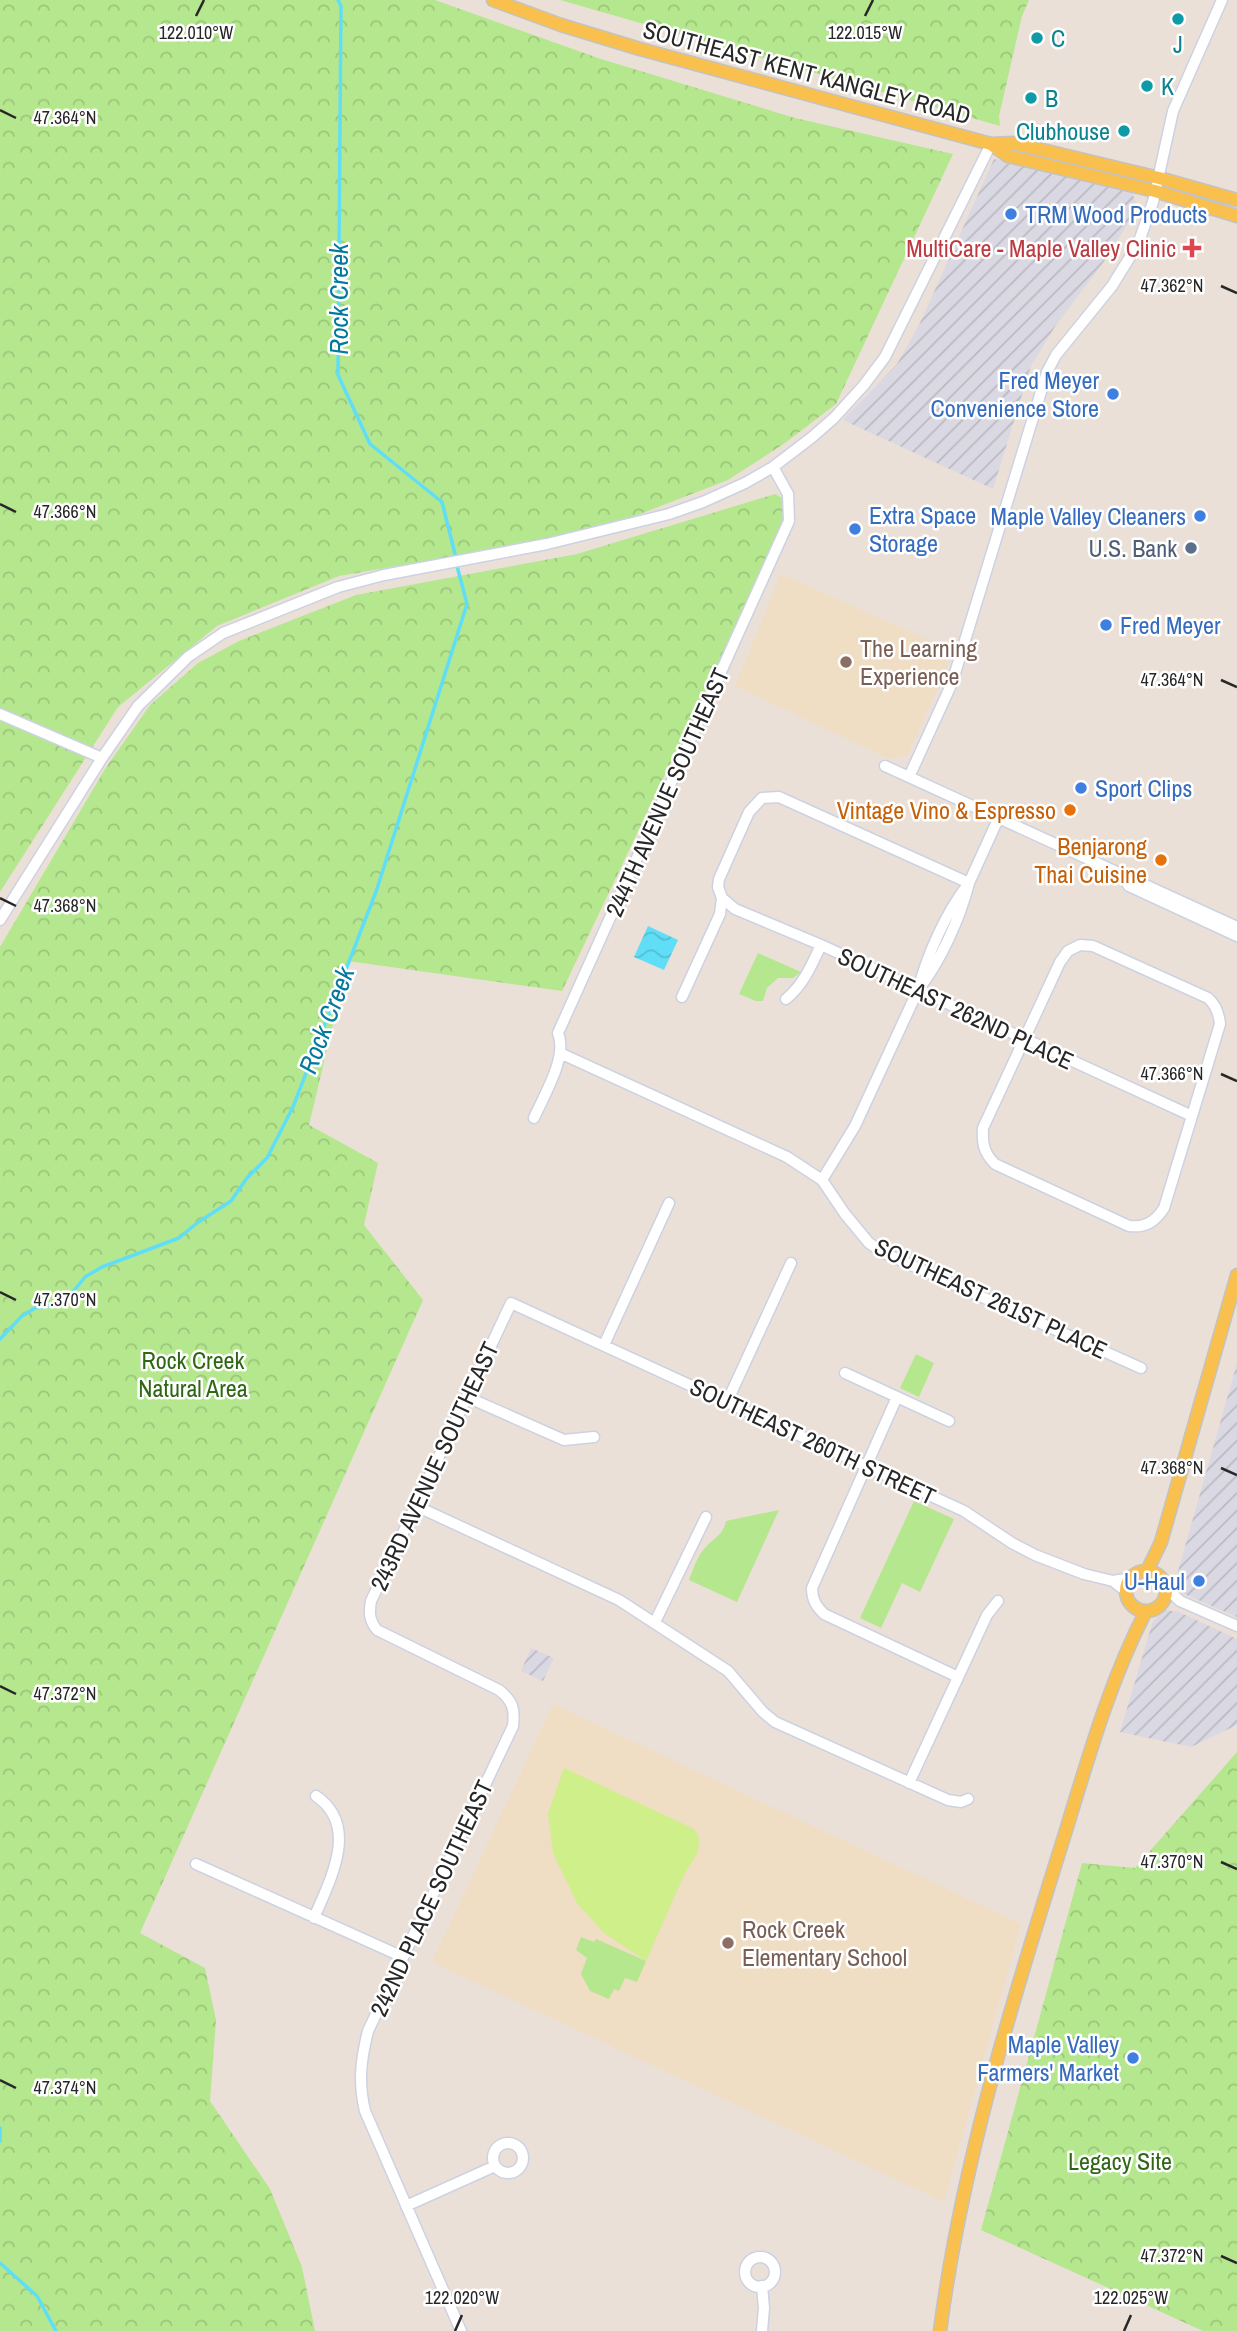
<svg xmlns="http://www.w3.org/2000/svg" width="1237" height="2331" viewBox="0 0 1237 2331" font-family="'Archivo Narrow',sans-serif">
<style>
.industrial{fill:url(#industrial-furrows)}
.education{fill:#efddc4}
.grass{fill:#b5e78e}
.forest{fill:url(#forest-crowns)}
.pitch{fill:#ceef89}
.water{fill:url(#water-waves)}
.lines{fill:none;stroke-linecap:round;stroke-linejoin:round}
.stream{stroke:#60def7;stroke-width:3.5}
.minor-casing{stroke:#ccd2e2;stroke-width:13}
.major-casing{stroke:#c3c3c3;stroke-width:15}
.minor{stroke:#fff;stroke-width:10}
.major{stroke:#fac04d;stroke-width:12}
.ticks{fill:none;stroke:#272727;stroke-width:2.5}
.culture-dot{fill:#0f9aa8;stroke:#fff;stroke-width:2.5}
.shop-dot{fill:#3f7fe0;stroke:#fff;stroke-width:2.5}
.health-dot{fill:#e0444e;stroke:#fff;stroke-width:2.5}
.service-dot{fill:#5c6f8a;stroke:#fff;stroke-width:2.5}
.education-dot{fill:#8d6e63;stroke:#fff;stroke-width:2.5}
.food-dot{fill:#e8710a;stroke:#fff;stroke-width:2.5}
.labels{text-anchor:middle;dominant-baseline:central;stroke-width:5;stroke-linejoin:round;paint-order:stroke}
.culture-label{font-size:24px;fill:#0d838f;stroke:#fff;text-anchor:start}
.street-label{font-size:24px;fill:#272727;stroke:#fff}
.shop-label{font-size:24px;fill:#366cbe;stroke:#fff;text-anchor:start}
.health-label{font-size:24px;fill:#be3a42;stroke:#fff;text-anchor:end}
.service-label{font-size:24px;fill:#4e5e75;stroke:#fff;text-anchor:end}
.education-label{font-size:24px;fill:#785e54;stroke:#fff;text-anchor:start}
.food-label{font-size:24px;fill:#c56008;stroke:#fff;text-anchor:end}
.park-label{font-size:24px;fill:#2e6714;stroke:#fff}
.water-label{font-size:26px;font-style:italic;fill:#04799e;stroke:#fff}
.ticks-label{font-size:18px;text-anchor:middle;fill:#272727;stroke:#fff;stroke-width:5;stroke-linejoin:round;paint-order:stroke}
</style>
<defs>
<pattern id="industrial-furrows" width="10" height="10" patternUnits="userSpaceOnUse" patternTransform="scale(1.75)"><rect width="10" height="10" fill="#dad8e2"/><path d="M-1 1l2-2M0 10L10 0M9 11l2-2" fill="none" stroke="#bbb9c2"/></pattern>
<pattern id="forest-crowns" width="20" height="18" patternUnits="userSpaceOnUse" patternTransform="scale(1.75)"><rect width="20" height="18" fill="#b5e78e"/><path d="M2 6a3 3 0 1 1 6 0M12 15a3 3 0 1 1 6 0" fill="none" stroke="#9cc67a"/></pattern>
<pattern id="water-waves" width="16" height="10" patternUnits="userSpaceOnUse" patternTransform="scale(1.75)"><rect width="16" height="10" fill="#60def7"/><path d="M0 5q4-4 8 0t8 0" fill="none" stroke="#53bed4"/></pattern>
</defs>
<rect width="100%" height="100%" fill="#ebe0d7"/>
<!-- industrial -->
<path class="industrial" d="M994,159L1132,192L1136,204L1130,220L1103,263L1056,325L1031,366L993,489L843,420L897,364L920,323Z
M1237,1363V1617L1173,1589Z
M1165,1610L1179,1612L1237,1639V1725L1191,1747L1120,1732L1153,1621Z
M531,1648L554,1658L543,1681L521,1671Z"/>
<!-- education -->
<path class="education" d="M781,574L951,650L944,675L907,755L902,757L888,758L735,686Z
M553,1704L1021,1924L944,2202L432,1962Z"/>
<!-- grass -->
<path class="grass" d="M758,953L801,972L793,978H778L767,988L763,1001H756L739,994Z
M916,1354L934,1363L919,1397L900,1388Z
M914,1501L954,1519L920,1592L902,1583L881,1628L860,1618Z
M779,1510L737,1602L689,1580C693,1570 697,1556 705,1548C714,1537 723,1536 726,1521Z
M581,1937L594,1942L596,1939L646,1961L637,1982L625,1978L619,1991L614,1989L609,1999L590,1991L581,1974L587,1958L576,1950Z"/>
<!-- forest -->
<path class="forest" d="M0,0H435L601,59L795,118L953,154L836,404L785,443L728,480L609,526L468,554L339,576L217,626L118,707L0,892Z
M560,0H1029L1022,16L999,116L1000,126Z
M775,494L784,499V525L562,991L348,961L309,1125L378,1163L364,1225L423,1300L140,1933L205,1968L216,2020L210,2101L270,2189L302,2267L315,2331H0V947L105,769L150,705L198,663L239,641L356,595L577,554Z
M1237,1752V2331H1203L981,2230L1082,1863L1135,1868Z"/>
<!-- pitch -->
<path class="pitch" d="M564,1768L694,1829L699,1838L698,1852L684,1875L646,1961L604,1933L577,1903L553,1853L548,1814Z"/>
<!-- water -->
<path class="water" d="M648,926L678,940L664,970L634,957Z"/>
<g class="lines">
<!-- stream -->
<path class="stream" d="M338,0L341,6L338,375L370,444L442,502L455,554
M0,1339L22,1316L35,1308L58,1304L71,1294L85,1277L102,1267L179,1238L197,1223L231,1201L247,1178L267,1158L293,1107L377,889L467,604L457,566
M0,2128V2141
M0,2263L37,2296L56,2331"/>
<!-- minor casing -->
<g class="minor-casing">
<path id="minor" d="M0,714L102,758
M885,766L1237,927
M909,777L952,683L1047,372L1056,355L1112,286L1138,244L1153,202L1173,111L1222,0
M999,817L969,883L779,797L762,798L749,812L719,879L718,887L722,898L735,909L821,945L1192,1116
M1121,875L1129,886L1237,936
M0,920L102,758L138,706L188,657L223,633L338,587L384,575L547,544L669,514L703,502L745,483L773,467L811,438L834,418L864,385L885,357L991,144
M1080,945L1093,946L1208,998C1216,1005 1219,1014 1220,1024L1164,1208C1155,1222 1145,1228 1129,1226L995,1164C984,1153 982,1144 983,1128L1060,962L1068,951Z
M682,997L720,914L722,898
M786,999C804,984 811,966 821,945
M562,1054L787,1157L822,1180L845,1214L869,1243L884,1253L1141,1368
M534,1118C544,1095 568,1057 558,1033L789,521L788,494L773,467
M822,1180L855,1126L918,990C927,955 946,912 969,883C960,919 940,962 918,990
M604,1345L669,1203
M845,1373L949,1421
M467,1397L564,1440L594,1437
M897,1397L812,1588C812,1600 816,1606 824,1614L958,1677
M727,1402L791,1263
M416,1506L619,1600L728,1671L763,1712L775,1722L948,1800L961,1802L968,1799
M1113,1581L1131,1578
M1166,1588L1180,1601L1237,1626
M655,1622L706,1517
M909,1783L987,1615L998,1601
M196,1864L403,1957
M314,1918C330,1880 360,1826 316,1796
M493 2158a15 15 0 1 1 30 0a15 15 0 1 1-30 0Z
M406,2206L495,2166
M745 2272a15 15 0 1 1 30 0a15 15 0 1 1-30 0Z
M461,2331L365,2111C358,2082 361,2059 368,2031L513,1726C515,1709 513,1701 499,1690L377,1630C369,1620 369,1613 371,1601L511,1303L964,1511L1012,1543L1035,1555L1084,1574L1113,1581L1126,1591
M762,2331L764,2308L762,2286"/>
</g>
<!-- major casing -->
<g class="major-casing">
<path id="major" d="M493,0L561,25L640,49L991,144L1013,143L1159,178L1237,200
M991,144L1008,156L1155,191L1237,216
M1126 1591a20 20 0 1 1 40 0a20 20 0 1 1-40 0Z
M1147,1571L1161,1542L1237,1275
M940,2331C961,2169 1009,2012 1058,1856C1084,1774 1106,1688 1146,1611"/>
</g>
<!-- minor -->
<use href="#minor" class="minor"/>
<!-- major -->
<use href="#major" class="major"/>
</g>
<!-- ticks -->
<path class="ticks" d="M196,16L204,0M865,16L873,0M0,110L16,118M1221,286L1237,293M0,504L16,512M1221,680L1237,687M0,898L16,906M1221,1074L1237,1081M0,1292L16,1300M1221,1468L1237,1475M0,1686L16,1694M1221,1862L1237,1869M0,2080L16,2088M1221,2256L1237,2263M455,2331L462,2315M1124,2331L1131,2315"/>
<!-- markers -->
<g class="culture-dot">
<circle cx="1178" cy="19" r="7"/>
<circle cx="1037" cy="38" r="7"/>
<circle cx="1147" cy="86" r="7"/>
<circle cx="1031" cy="98" r="7"/>
<circle cx="1124" cy="131" r="7"/>
</g>
<g class="shop-dot">
<circle cx="1011" cy="214" r="7"/>
<circle cx="1113" cy="394" r="7"/>
<circle cx="1200" cy="516" r="7"/>
<circle cx="855" cy="529" r="7"/>
<circle cx="1106" cy="625" r="7"/>
<circle cx="1081" cy="788" r="7"/>
<circle cx="1199" cy="1581" r="7"/>
<circle cx="1133" cy="2058" r="7"/>
</g>
<path class="health-dot" d="M1188.5 237.5h7v7h7v7h-7v7h-7v-7h-7v-7h7z"/>
<circle class="service-dot" cx="1191" cy="548" r="7"/>
<g class="education-dot">
<circle cx="846" cy="662" r="7"/>
<circle cx="728" cy="1943" r="7"/>
</g>
<g class="food-dot">
<circle cx="1070" cy="810" r="7"/>
<circle cx="1161" cy="860" r="7"/>
</g>
<g class="labels">
<!-- culture labels -->
<g class="culture-label">
<text x="1051" y="38">C</text>
<text x="1178" y="44" text-anchor="middle">J</text>
<text x="1161" y="86">K</text>
<text x="1045" y="98">B</text>
<text x="1110" y="131" text-anchor="end">Clubhouse</text>
</g>
<!-- street labels -->
<g class="street-label">
<text transform="translate(807 72) rotate(15)">SOUTHEAST KENT KANGLEY ROAD</text>
<text transform="translate(667 792) rotate(-66)">244TH AVENUE SOUTHEAST</text>
<text transform="translate(956 1008) rotate(25)">SOUTHEAST 262ND PLACE</text>
<text transform="translate(991 1298) rotate(25)">SOUTHEAST 261ST PLACE</text>
<text transform="translate(813 1441) rotate(25)">SOUTHEAST 260TH STREET</text>
<text transform="translate(434 1466) rotate(-65)">243RD AVENUE SOUTHEAST</text>
<text transform="translate(431 1898) rotate(-65)">242ND PLACE SOUTHEAST</text>
</g>
<!-- shop labels -->
<g class="shop-label">
<text x="1025" y="214">TRM Wood Products</text>
<text x="1099" y="380" text-anchor="end">Fred Meyer<tspan x="1099" dy="28">Convenience Store</tspan></text>
<text x="869" y="515">Extra Space<tspan x="869" dy="28">Storage</tspan></text>
<text x="1186" y="516" text-anchor="end">Maple Valley Cleaners</text>
<text x="1120" y="625">Fred Meyer</text>
<text x="1095" y="788">Sport Clips</text>
<text x="1185" y="1581" text-anchor="end">U-Haul</text>
<text x="1119" y="2044" text-anchor="end">Maple Valley<tspan x="1119" dy="28">Farmers' Market</tspan></text>
</g>
<!-- health labels -->
<g class="health-label">
<text x="1176" y="248">MultiCare - Maple Valley Clinic</text>
</g>
<!-- service labels -->
<g class="service-label">
<text x="1177" y="548">U.S. Bank</text>
</g>
<!-- education labels -->
<g class="education-label">
<text x="860" y="648">The Learning<tspan x="860" dy="28">Experience</tspan></text>
<text x="742" y="1929">Rock Creek<tspan x="742" dy="28">Elementary School</tspan></text>
</g>
<!-- food labels -->
<g class="food-label">
<text x="1056" y="810">Vintage Vino &amp; Espresso</text>
<text x="1147" y="846">Benjarong<tspan x="1147" dy="28">Thai Cuisine</tspan></text>
</g>
<!-- park labels -->
<g class="park-label">
<text x="193" y="1360">Rock Creek<tspan x="193" dy="28">Natural Area</tspan></text>
<text x="1120" y="2161">Legacy Site</text>
</g>
<!-- water labels -->
<g class="water-label">
<text transform="translate(338 299) rotate(-90)">Rock Creek</text>
<text transform="translate(326 1020) rotate(-69)">Rock Creek</text>
</g>
</g>
<g class="ticks-label">
<text x="196" y="39">122.010°W</text>
<text x="865" y="39">122.015°W</text>
<text x="65" y="124">47.364°N</text>
<text x="1172" y="292">47.362°N</text>
<text x="65" y="518">47.366°N</text>
<text x="1172" y="686">47.364°N</text>
<text x="65" y="912">47.368°N</text>
<text x="1172" y="1080">47.366°N</text>
<text x="65" y="1306">47.370°N</text>
<text x="1172" y="1474">47.368°N</text>
<text x="65" y="1700">47.372°N</text>
<text x="1172" y="1868">47.370°N</text>
<text x="65" y="2094">47.374°N</text>
<text x="1172" y="2262">47.372°N</text>
<text x="462" y="2304">122.020°W</text>
<text x="1131" y="2304">122.025°W</text>
</g>
</svg>
